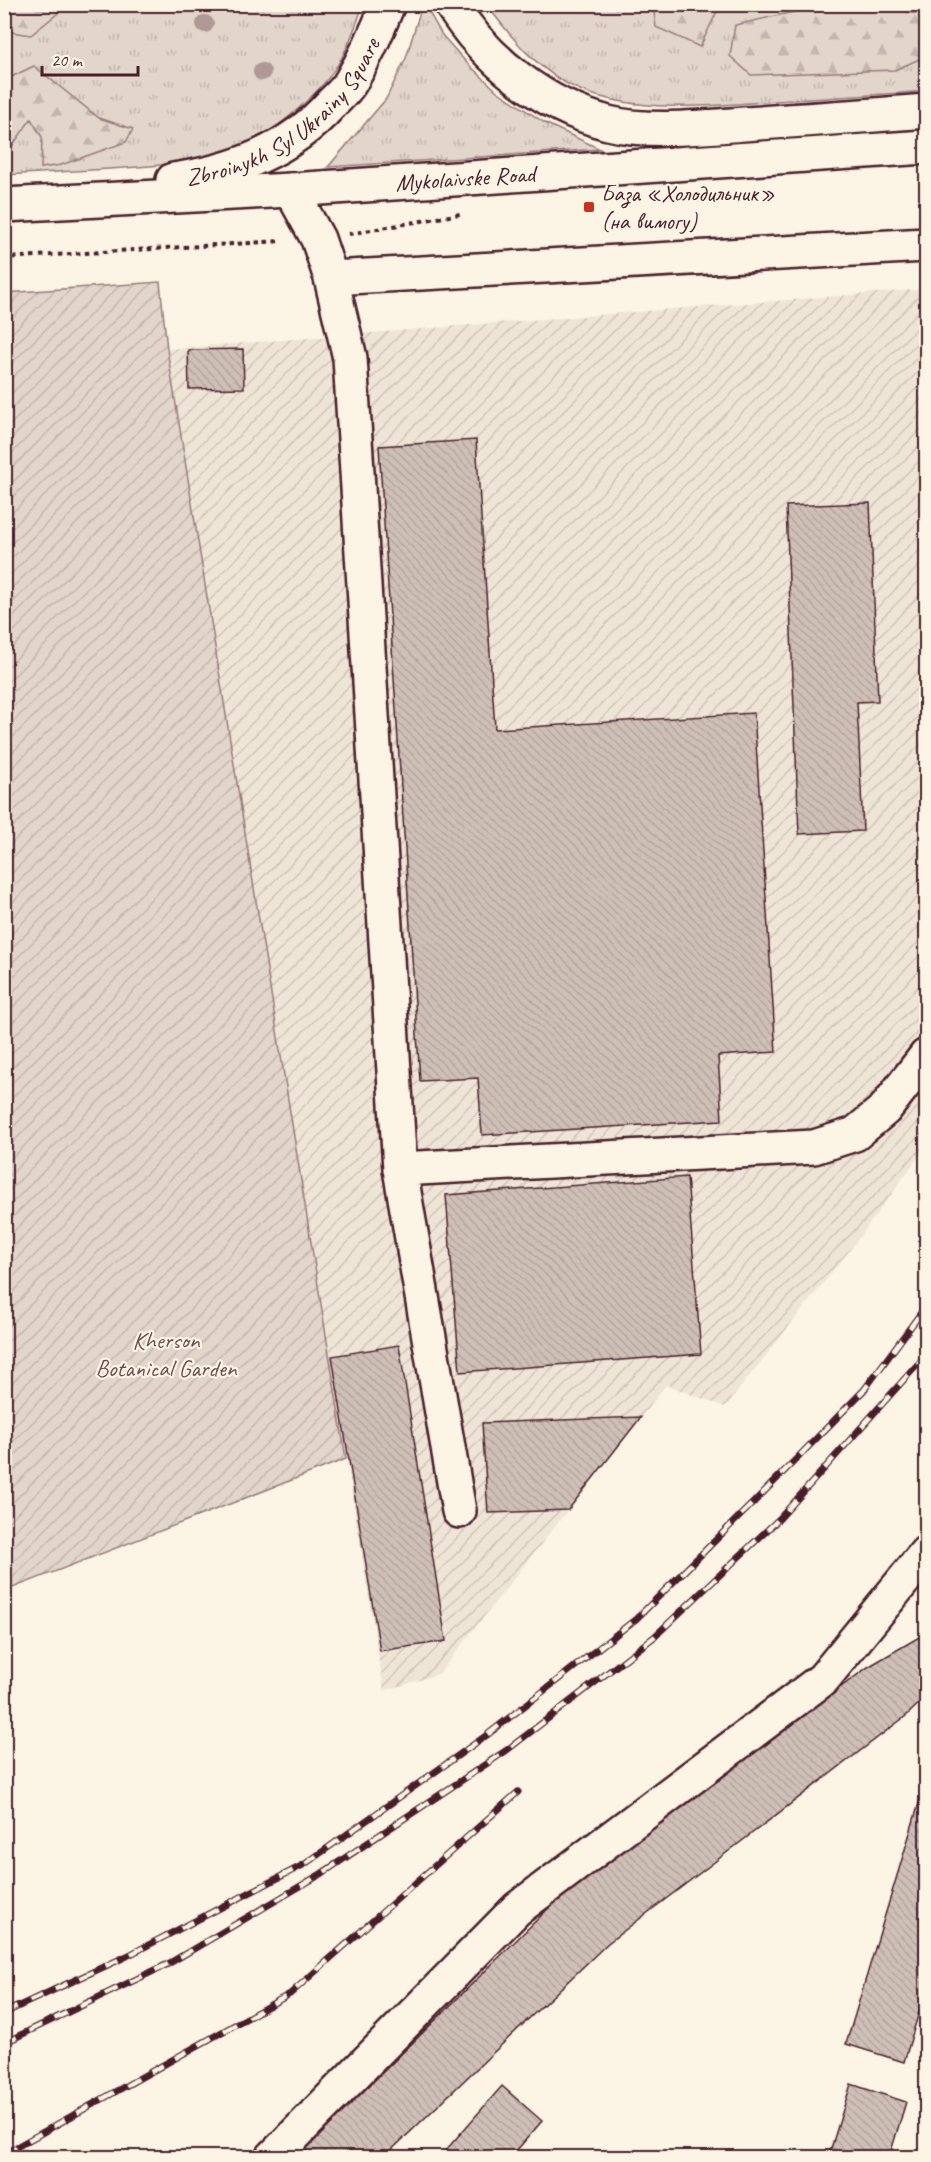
<svg xmlns="http://www.w3.org/2000/svg" width="931" height="2162" viewBox="0 0 931 2162" font-family="Caveat,sans-serif">
<style>
.industrial{fill:url(#industrial-furrows)}
.grass{fill:url(#grass-tufts);stroke:#967a7a;stroke-width:1.5}
.forest{fill:url(#forest-firs);stroke:#967a7a;stroke-width:1.5}
.garden{fill:url(#garden-furrows);stroke:#967a7a;stroke-width:1.5}
.building{fill:url(#building-back-hatch);stroke:#4a1f2b;stroke-width:1.5}
.lines{fill:none;stroke-linecap:round;stroke-linejoin:round}
.minor-casing{stroke:#4a1f2b;stroke-width:38}
.major-casing{stroke:#4a1f2b;stroke-width:38}
.path{stroke:#4a1f2b;stroke-width:4;stroke-dasharray:4.5 4.5;stroke-linecap:butt}
.minor{stroke:#fcf5e5;stroke-width:33}
.major{stroke:#fcf5e5;stroke-width:33}
.rail-casing{stroke:#4a1f2b;stroke-width:7}
.rail{stroke:#fcf5e5;stroke-width:4.5;stroke-dasharray:14;stroke-linecap:butt}
.tree{fill:#af9895}
.poi-dot{fill:#c8321e;stroke:#fcf5e5;stroke-width:2}
.labels{text-anchor:middle;dominant-baseline:central;stroke-width:4.5;stroke-linejoin:round;paint-order:stroke}
.street-label{font-size:24px;fill:#4a1f2b;stroke:#fcf5e5}
.poi-label{font-size:24px;fill:#4a1f2b;stroke:#fcf5e5;text-anchor:start}
.park-label{font-size:24px;fill:#704c53;stroke:#fcf5e5}
</style>
<defs>
<pattern id="industrial-furrows" width="10" height="10" patternUnits="userSpaceOnUse" patternTransform="scale(1.5)"><rect width="10" height="10" fill="#eee5d7"/><path d="M-1 1l2-2M0 10L10 0M9 11l2-2" fill="none" stroke="#cec4b9"/></pattern>
<pattern id="grass-tufts" width="24" height="20" patternUnits="userSpaceOnUse" patternTransform="scale(1.5)"><rect width="24" height="20" fill="#e2d5ca"/><path d="M3 7l-1-3M5 7V3M7 7l1-3M15 17l-1-3M17 17v-4M19 17l1-3" fill="none" stroke="#c3b6ae"/></pattern>
<pattern id="forest-firs" width="22" height="20" patternUnits="userSpaceOnUse" patternTransform="scale(1.5)"><rect width="22" height="20" fill="#e2d5ca"/><path d="M5 1l3.5 6h-7zM16 11l3.5 6h-7z" fill="#c3b6ae"/></pattern>
<pattern id="garden-furrows" width="10" height="10" patternUnits="userSpaceOnUse" patternTransform="scale(1.5)"><rect width="10" height="10" fill="#e2d5ca"/><path d="M-1 1l2-2M0 10L10 0M9 11l2-2" fill="none" stroke="#c3b6ae"/></pattern>
<pattern id="building-back-hatch" width="6" height="6" patternUnits="userSpaceOnUse" patternTransform="scale(1.5)"><rect width="6" height="6" fill="#cfc0b7"/><path d="M-1 5l2 2M0 0l6 6M5-1l2 2" fill="none" stroke="#b3a59e"/></pattern>
</defs>
<rect width="100%" height="100%" fill="#fcf5e5"/>
<filter id="ink" filterUnits="userSpaceOnUse"><feTurbulence type="fractalNoise" baseFrequency=".0167" numOctaves="2"/><feDisplacementMap in="SourceGraphic" scale="12" xChannelSelector="R" yChannelSelector="G"/><feConvolveMatrix kernelMatrix="1 2 1 2 8 2 1 2 1" color-interpolation-filters="sRGB"/></filter>
<g filter="url(#ink)">
<!-- industrial -->
<path class="industrial" d="M926,289V1147L856,1242L725,1407L666,1385L439,1674L384,1691L167,349Z"/>
<!-- grass -->
<path class="grass" d="M5,5H363C357,23 350,42 341,59C325,89 278,130 247,144C204,164 156,166 109,169C74,171 39,173 5,175Z
M422,5H425L442,35L466,62L497,91L545,123L600,149L328,167L386,99L406,58Z
M487,5H926V91C876,95 826,98 776,101C715,106 638,114 580,90C540,73 512,39 487,5Z"/>
<!-- forest -->
<path class="forest" d="M4,5L5,4L68,5L31,35L5,31Z
M653,5V4L720,5L700,47L656,27Z
M826,5H898L909,13H926V56L895,70L751,75L730,56L735,25Z
M34,66L99,118L133,129L126,142L61,165L41,168L42,137L31,119L8,152L5,154V80Z"/>
<!-- garden -->
<path class="garden" d="M160,282L167,349L346,1459L5,1591V293Z"/>
<!-- building -->
<path class="building" d="M243,349L244,388L189,389L188,350Z
M476,440L495,729L754,713L776,1052L718,1056L722,1120L482,1135L478,1078L420,1081L379,446Z
M870,503L878,701L857,702L863,831L799,834L786,506Z
M687,1177L701,1354L460,1372L446,1195Z
M399,1345L446,1641L380,1651L332,1356Z
M641,1417L568,1510L488,1513L482,1423Z
M926,1633V1697L906,1716L608,1943L383,2158H296L566,1891L868,1667Z
M926,1780V1989L904,2062L846,2044Z
M851,2084L906,2102L889,2158H828Z
M502,2086L542,2121L510,2158H439Z"/>
<g class="lines">
<!-- minor casing -->
<g class="minor-casing">
<path id="minor" d="M291,190L318,239L331,278L350,358L400,1169L459,1511
M331,278L926,245
M400,1169L814,1147L855,1134L885,1109L926,1056
M272,2158L517,1909L823,1679L926,1553"/>
</g>
<!-- major casing -->
<g class="major-casing">
<g id="major">
<path d="M451,4C485,60 544,106 608,123C647,133 704,127 744,124C805,120 866,116 926,111"/>
<path id="s1" d="M173,180C235,171 289,151 331,104C338,97 345,91 350,83C365,58 377,32 388,4"/>
<path id="s2" d="M4,205L291,190L926,147"/>
</g>
</g>
<!-- path -->
<path class="path" d="M349,234L460,214
M4,258L282,241"/>
<!-- minor -->
<use href="#minor" class="minor"/>
<!-- major -->
<use href="#major" class="major"/>
<!-- rail casing -->
<g class="rail-casing">
<path id="rail" d="M4,2013L127,1956L305,1864L487,1735L636,1619L754,1502L864,1390L926,1306
M4,2043L168,1964L321,1874L507,1750L654,1637L780,1518L926,1355
M4,2154L290,1994L518,1792"/>
</g>
<!-- rail -->
<use href="#rail" class="rail"/>
</g>
<!-- trees -->
<g class="tree">
<circle cx="205" cy="24" r="9"/>
<circle cx="262" cy="72" r="9"/>
</g>
</g>
<!-- markers -->
<rect class="poi-dot" x="583" y="201" width="12" height="12" rx="3"/>
<g class="labels">
<!-- street labels -->
<g class="street-label">
<text stroke="none"><textPath href="#s1" startOffset="135">Zbroinykh Syl Ukrainy Square</textPath></text>
<text stroke="none"><textPath href="#s2" startOffset="462">Mykolaivske Road</textPath></text>
</g>
<!-- poi labels -->
<g class="poi-label">
<text x="601" y="193">База «Холодильник»<tspan x="601" dy="28">(на вимогу)</tspan></text>
</g>
<!-- park labels -->
<g class="park-label">
<text x="166" y="1340">Kherson<tspan x="166" dy="28">Botanical Garden</tspan></text>
</g>
</g>
<!-- margin -->
<rect width="931" height="2162" fill="none" stroke="#fcf5e5" stroke-width="24"/>
<rect x="12" y="12" width="907" height="2138" fill="none" stroke="#4a1f2b" stroke-width="2" filter="url(#ink)"/>
<!-- scale -->
<path d="M42 66v9h96v-9" fill="none" stroke="#4a1f2b" stroke-width="3"/>
<text x="51" y="66" font-size="18" fill="#4a1f2b" stroke="#fcf5e5" stroke-width="4.5" paint-order="stroke">20 m</text>
</svg>
